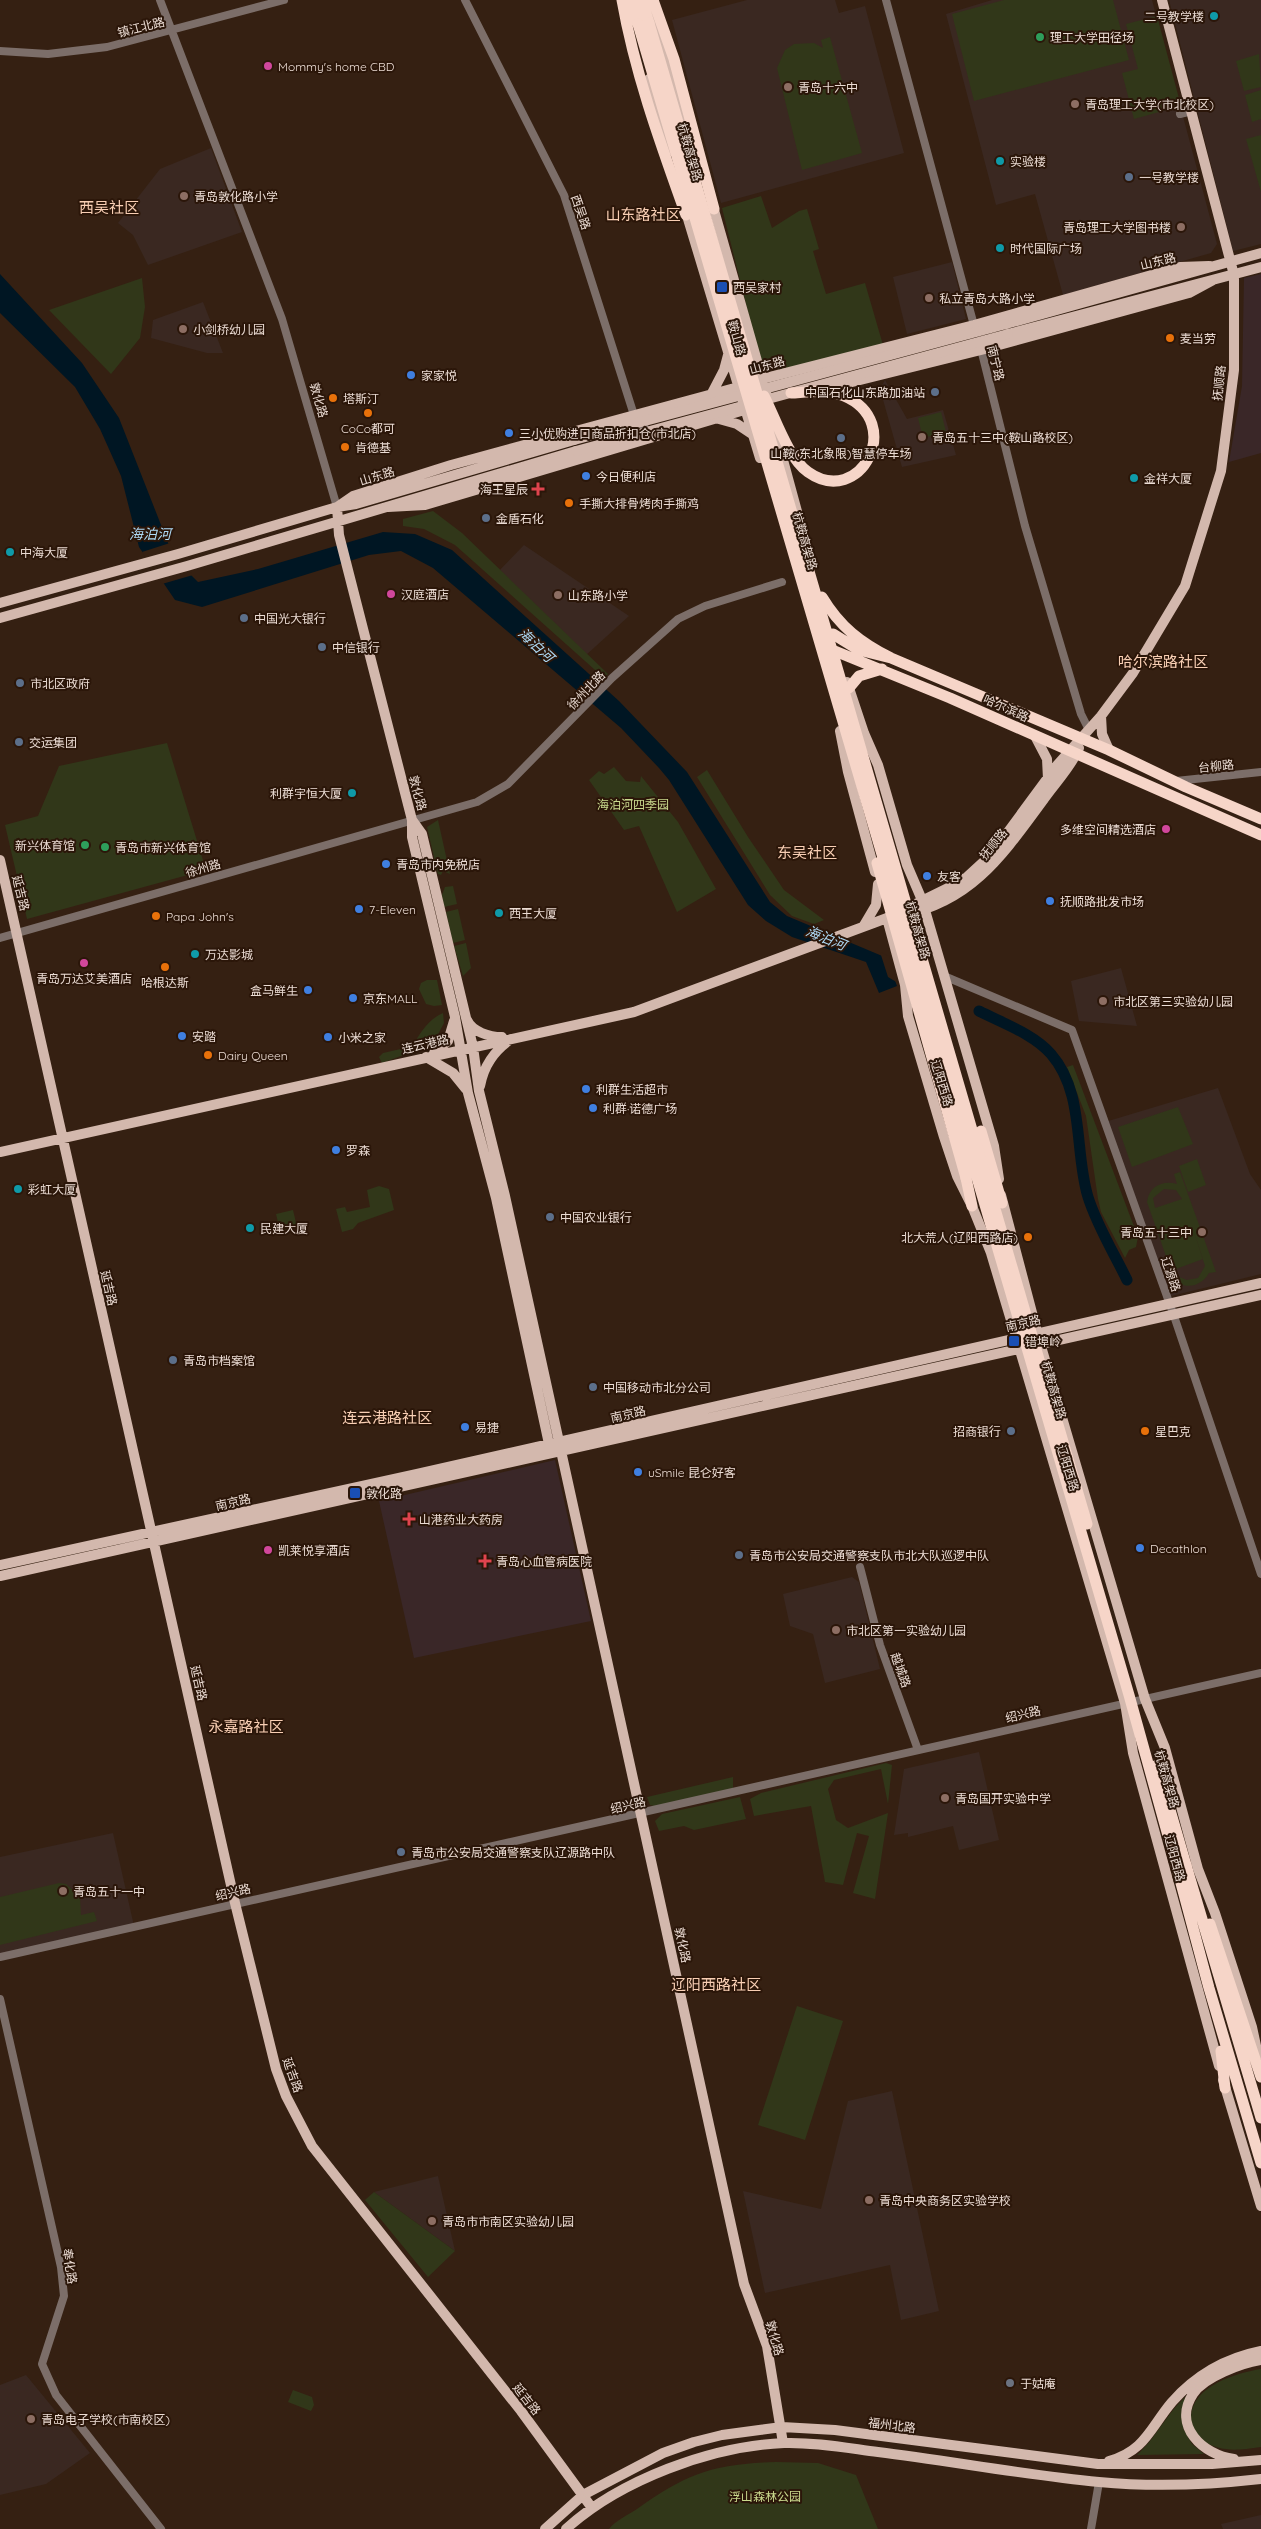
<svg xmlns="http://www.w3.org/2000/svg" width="1261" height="2529" viewBox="0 0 1261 2529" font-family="Quicksand,'Noto Sans SC',sans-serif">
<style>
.education{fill:#3a2821}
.medical{fill:#3a2728}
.green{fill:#313719;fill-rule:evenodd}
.water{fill:#001623}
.pier{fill:#352012}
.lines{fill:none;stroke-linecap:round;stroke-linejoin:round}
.river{stroke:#001623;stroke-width:11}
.minor{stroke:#7c6e69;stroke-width:8}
.major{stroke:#d3b8ad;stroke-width:10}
.highway{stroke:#f6d5c8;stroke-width:11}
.major-bridge{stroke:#d3b8ad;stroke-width:10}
.highway-bridge{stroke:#f6d5c8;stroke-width:11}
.culture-dot{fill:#0f9aa8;stroke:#2b1609;stroke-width:2}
.leisure-dot{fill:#2e9e5b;stroke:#2b1609;stroke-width:2}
.hotel-dot{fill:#d1479c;stroke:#2b1609;stroke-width:2}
.education-dot{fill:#8d6e63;stroke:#2b1609;stroke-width:2}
.service-dot{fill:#5c6f8a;stroke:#2b1609;stroke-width:2}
.transit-dot{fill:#1a4fb4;stroke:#2b1609;stroke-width:2}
.food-dot{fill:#e8710a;stroke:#2b1609;stroke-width:2}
.shop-dot{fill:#3f7fe0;stroke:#2b1609;stroke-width:2}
.health-dot{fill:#e0444e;stroke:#2b1609;stroke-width:2}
.worship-dot{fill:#6b7280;stroke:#2b1609;stroke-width:2}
.labels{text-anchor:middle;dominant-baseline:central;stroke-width:4;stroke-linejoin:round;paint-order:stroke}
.poi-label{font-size:12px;fill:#ebdcd4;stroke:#2b1609;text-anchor:start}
.street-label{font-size:12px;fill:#ebdcd4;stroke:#2b1609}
.park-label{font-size:12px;fill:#cada8e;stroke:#2b1609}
.water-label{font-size:14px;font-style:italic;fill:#aedaf6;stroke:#2b1609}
.quarter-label{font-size:15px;fill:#f9cfb4;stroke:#2b1609}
</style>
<rect width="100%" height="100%" fill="#352012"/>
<!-- education -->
<path class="education" d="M747,0H835L839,13L865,6L904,153L721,203L672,20Z
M992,0H1152L1217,244L1211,253L1063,295L1035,194L996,205L946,14Z
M1169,0H1261V244L1233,251Z
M211,148L242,232L148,265L133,235L118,223L160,169Z
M952,262L966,319L907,334L893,277Z
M203,302L223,353H207L151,338L153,320Z
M885,380L907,419L943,410L956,455L902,467L880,389Z
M524,545L629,616L585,656L497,573Z
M1121,968L1137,1026L1079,1021L1071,981Z
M1218,1088L1250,1174L1261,1190V1274L1167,1297L1105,1122Z
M852,1577L859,1582L880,1669L825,1683L813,1634L790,1626L783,1594Z
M979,1752L999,1840L959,1850L953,1826L908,1837V1833L894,1835L904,1769Z
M113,1833L134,1926L0,1957V1857Z
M892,2091L939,2311L901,2320L890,2265L765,2293L743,2191L821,2209L848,2101Z
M438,2176L455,2251L374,2192Z
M26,2375L90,2453L46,2484L0,2495V2385Z
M1261,2515V2529H1223L1221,2524Z"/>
<!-- medical -->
<path class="medical" d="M1261,274V453L1229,462L1242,386L1244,278Z
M555,1460L591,1621L414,1658L379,1501Z"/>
<!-- green -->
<path class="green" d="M1004,0H1113L1129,60L974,101L952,14Z
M1157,16L1181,106L1134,119L1122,73L1138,69L1126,24Z
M830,37L862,153L802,170L777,68L785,50L794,44L814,43L823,48L821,40Z
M1259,54L1261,87L1244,91L1236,61Z
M1261,90V119L1252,122L1245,95Z
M1261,135V192L1246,139Z
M761,196L772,228L799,211L807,209L819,249L813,251L826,294L865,283L883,345L786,369H776L760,360L722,208Z
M142,278L145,307L140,338L111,374L49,310Z
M941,412L946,432L923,438L918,418Z
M433,511L462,533L608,674L604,678L455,545L424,529L403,526V519Z
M167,743L206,870L27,919L5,825L38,816L59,766Z
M614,767L626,781L640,782L641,776L678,822L716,889L677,912L639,826L624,830L589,780L599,771L604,774Z
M707,770L748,837L784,890L824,920L814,924L792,916L770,895L697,777Z
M438,820L450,874L443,871L441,875L438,874L427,827Z
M453,886L457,904L444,907L442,895L445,887Z
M458,909L465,940L453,943L446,912Z
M466,943L471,968L463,976L454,946Z
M427,980H437L442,1005L434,1006L426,1004L419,989L421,983Z
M443,1013L444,1023L435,1040L411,1048C420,1034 427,1020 443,1013Z
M405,1048L406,1054L382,1063L379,1057L383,1053Z
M1073,1065L1138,1237L1136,1247L1129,1250L1125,1258L1101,1212L1098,1199L1086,1116L1067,1067Z
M1178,1107L1193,1144L1132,1167L1118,1127Z
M1197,1159L1206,1185L1188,1192L1179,1166Z
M1180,1172L1216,1272L1209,1273C1202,1286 1185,1291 1174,1279L1147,1202C1149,1186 1163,1180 1177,1184L1174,1174ZM1164,1189L1176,1190L1182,1199L1155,1208L1153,1198ZM1193,1229L1205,1266L1198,1278L1187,1280L1179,1277L1176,1269L1203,1259Z
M379,1186L389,1189L394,1210L358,1223L353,1229L342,1232L336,1209L345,1207L347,1212L370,1207L367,1190Z
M293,1210L297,1227L280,1231L276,1214Z
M886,1763L892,1765L888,1804L881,1769L834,1780L828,1789L836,1820L848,1828L888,1813L875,1899L853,1893L869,1836L857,1833L843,1885L825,1882L811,1806L754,1816L750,1799L761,1793Z
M733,1777V1789L658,1807L650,1805L647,1797Z
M740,1797L746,1819L694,1830L684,1826L659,1831L655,1821L662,1814Z
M59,1883L66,1884L80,1897L81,1915L94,1912L97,1921L0,1945V1897Z
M797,2006L843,2021L805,2140L758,2125Z
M374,2192L455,2251L428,2277L365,2200Z
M1261,2369V2447C1233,2451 1223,2452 1197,2439C1195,2432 1190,2424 1191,2416C1193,2386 1236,2373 1261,2369Z
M1195,2389L1183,2428L1192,2444L1204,2454L1137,2455C1159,2435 1170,2406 1195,2389Z
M293,2390L312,2397L314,2405L311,2411L288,2402Z
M776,2462L818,2463L856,2475L878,2529H609C615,2521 628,2515 637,2509C687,2473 714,2464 776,2462Z"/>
<!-- water -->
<path class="water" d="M0,274L82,363L119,418L174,558L198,582L258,569L383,532L415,534L452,550L619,701L687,772L770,902L787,916L887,958L897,986L879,993L866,962L792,937L766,921L748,905L669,780L659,768L621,728L433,568L401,551L369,555L202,607L175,600L139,547L121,476L100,429L75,387L0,313Z"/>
<!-- pier -->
<path class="pier" d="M170,543L176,557L193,575L162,584L142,552Z
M880,952L889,956L898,983L888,977Z"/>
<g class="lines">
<!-- river -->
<path class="river" d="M979,1011C1002,1023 1034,1034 1051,1054C1085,1093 1074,1151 1088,1197C1097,1226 1114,1253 1127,1280"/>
<!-- minor -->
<path class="minor" d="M160,0L282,319L337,507
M465,0L564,195L634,415L651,435
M886,0L975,329
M0,51L48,54L107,47L284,0
M1180,114L1192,111
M980,345L1025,526L1081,714L1089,730
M1176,781L1261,772
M0,938L477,802L508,784L612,678L678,619L705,606L782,582
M944,976L1072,1030L1174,1316L1261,1574
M860,1567L880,1645L918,1750
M0,1957L1261,1673
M0,1999L61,2267L64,2296L42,2364L56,2395L161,2529
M1091,2529L1099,2482"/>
<!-- major -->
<path class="major" d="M651,10L697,164
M649,79L669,151
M712,203L767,396
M685,209L760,458
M1006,324L1261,253
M1008,334L1261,267
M758,380L974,325L1180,267L1209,266
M820,390L981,350L1189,293L1213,280
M712,393L724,370L728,355
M719,419L737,424L752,434
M774,427L801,526
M337,507L339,535L412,820V837L455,1017L468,1093L496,1198L549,1444L554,1447
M337,507L353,496L451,465L742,386
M388,507L425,505L741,411
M0,603L178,554L337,507L356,504L574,440
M0,618L187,566L576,451
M847,682L864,733L878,765L907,865L922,900L994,1146L999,1179
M1101,716L1102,734L1109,750
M840,731L848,772L875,872
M1035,736L1047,759L1048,779
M412,820L422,834L473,1047L479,1091L505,1196L744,2284L767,2346L783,2443
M0,860L235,1903L276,2069L286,2096L312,2146L521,2411L592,2508
M903,915C973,901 1004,853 1044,799C1055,783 1072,766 1079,748
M888,922L905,985L908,1016L944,1137L957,1176L972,1206L991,1253L1125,1703L1133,1753L1219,2066
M863,927L876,905L878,884
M467,1020C472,1032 490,1037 502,1037
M434,1053L448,1041L454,1021
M426,1057L453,1073L466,1089
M480,1086C484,1065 494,1051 511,1039
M0,1152L634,1012L887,918L948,888L967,877L991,855L1058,764L1101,716L1133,673L1185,586L1221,471L1234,370V275L1162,0
M1001,1195L1040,1343L1145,1699L1165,1748L1198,1869L1215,1913L1252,2027L1258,2055
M0,1565L417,1474L1261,1283
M0,1576L1261,1295
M1223,2080L1261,2206
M1234,2459C1203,2455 1172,2426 1193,2394C1204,2377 1242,2363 1261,2360
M1109,2461C1145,2451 1150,2428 1172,2402C1196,2375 1226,2358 1261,2351
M545,2529L583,2495L663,2453L694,2442L722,2435L782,2427L835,2430L1098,2464H1212L1261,2460
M566,2529C620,2480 711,2446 784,2443C815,2442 847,2448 878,2452C951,2461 1025,2475 1099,2482C1152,2487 1208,2485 1261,2479"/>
<!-- highway -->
<path class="highway" d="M622,0C635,74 661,145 686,215
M631,0L638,24
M642,0L649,23
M653,0L674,59L714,209
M822,597C840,627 861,643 891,658L1109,750L1186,787L1261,819
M820,639L833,634L859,650L891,658
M825,647L950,698L1261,835
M849,688L859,676L882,669
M981,1131L1002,1203
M966,1178L972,1206
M1186,1865L1261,2118
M1177,1868L1209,1988L1261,2163
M1210,1924L1261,2077
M1221,2051L1225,2088"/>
<!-- major-bridge -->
<path class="major-bridge" d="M574,440L1006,324
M576,451L1008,334"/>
<!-- highway-bridge -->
<path class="highway-bridge" d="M649,23L1087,1524
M638,24L1129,1695L1177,1868
M764,396C775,417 788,458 808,472C860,509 906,422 844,396C828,389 809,392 791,393
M877,863L966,1178
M1157,1765L1186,1865"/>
</g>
<!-- markers -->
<g class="culture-dot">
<circle cx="1214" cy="16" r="5"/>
<circle cx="1000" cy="161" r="5"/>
<circle cx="1000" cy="248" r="5"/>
<circle cx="1134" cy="478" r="5"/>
<circle cx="10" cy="552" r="5"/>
<circle cx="352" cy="793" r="5"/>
<circle cx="499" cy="913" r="5"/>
<circle cx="195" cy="954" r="5"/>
<circle cx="18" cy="1189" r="5"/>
<circle cx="250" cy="1228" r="5"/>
</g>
<g class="leisure-dot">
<circle cx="1040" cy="37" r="5"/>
<circle cx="85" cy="845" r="5"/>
<circle cx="105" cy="847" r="5"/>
</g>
<g class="hotel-dot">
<circle cx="268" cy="66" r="5"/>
<circle cx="391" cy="594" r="5"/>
<circle cx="1166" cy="829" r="5"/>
<circle cx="84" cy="963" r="5"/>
<circle cx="268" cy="1550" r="5"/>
</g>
<g class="education-dot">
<circle cx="788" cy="87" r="5"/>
<circle cx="1075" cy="104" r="5"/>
<circle cx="184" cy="196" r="5"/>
<circle cx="1181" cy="227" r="5"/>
<circle cx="929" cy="298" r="5"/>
<circle cx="183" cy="329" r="5"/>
<circle cx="922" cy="437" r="5"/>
<circle cx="558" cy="595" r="5"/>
<circle cx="1103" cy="1001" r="5"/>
<circle cx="1202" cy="1232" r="5"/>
<circle cx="836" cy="1630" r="5"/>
<circle cx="945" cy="1798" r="5"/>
<circle cx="63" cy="1891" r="5"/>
<circle cx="869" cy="2200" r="5"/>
<circle cx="432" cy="2221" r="5"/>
<circle cx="31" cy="2419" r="5"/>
</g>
<g class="service-dot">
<circle cx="1129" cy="177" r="5"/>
<circle cx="935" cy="392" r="5"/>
<circle cx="841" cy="438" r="5"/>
<circle cx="486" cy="518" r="5"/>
<circle cx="244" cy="618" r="5"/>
<circle cx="322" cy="647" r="5"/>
<circle cx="20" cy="683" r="5"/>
<circle cx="19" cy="742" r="5"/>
<circle cx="550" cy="1217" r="5"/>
<circle cx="173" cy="1360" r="5"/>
<circle cx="593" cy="1387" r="5"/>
<circle cx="1011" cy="1431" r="5"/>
<circle cx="739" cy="1555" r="5"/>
<circle cx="401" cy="1852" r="5"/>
</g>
<g class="transit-dot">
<rect x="716" y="281" width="12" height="12" rx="2.5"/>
<rect x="1008" y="1335" width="12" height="12" rx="2.5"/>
<rect x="349" y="1487" width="12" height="12" rx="2.5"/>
</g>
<g class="food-dot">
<circle cx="1170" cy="338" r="5"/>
<circle cx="333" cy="398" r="5"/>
<circle cx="368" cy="413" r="5"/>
<circle cx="345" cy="447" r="5"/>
<circle cx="569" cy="503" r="5"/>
<circle cx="156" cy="916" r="5"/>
<circle cx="165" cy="967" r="5"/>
<circle cx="208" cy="1055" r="5"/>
<circle cx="1028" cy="1237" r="5"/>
<circle cx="1145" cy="1431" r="5"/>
</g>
<g class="shop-dot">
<circle cx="411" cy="375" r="5"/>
<circle cx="509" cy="433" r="5"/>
<circle cx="586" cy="476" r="5"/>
<circle cx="386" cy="864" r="5"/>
<circle cx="927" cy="876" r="5"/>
<circle cx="1050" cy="901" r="5"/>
<circle cx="359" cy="909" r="5"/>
<circle cx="308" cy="990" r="5"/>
<circle cx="353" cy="998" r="5"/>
<circle cx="182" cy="1036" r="5"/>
<circle cx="328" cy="1037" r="5"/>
<circle cx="586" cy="1089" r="5"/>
<circle cx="593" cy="1108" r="5"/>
<circle cx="336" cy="1150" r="5"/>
<circle cx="465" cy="1427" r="5"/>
<circle cx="638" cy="1472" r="5"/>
<circle cx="1140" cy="1548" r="5"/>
</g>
<g class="health-dot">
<path d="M535.5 481.5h5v5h5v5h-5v5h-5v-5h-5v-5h5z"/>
<path d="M406.5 1511.5h5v5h5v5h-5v5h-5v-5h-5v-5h5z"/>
<path d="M482.5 1553.5h5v5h5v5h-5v5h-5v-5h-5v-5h5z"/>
</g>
<circle class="worship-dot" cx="1010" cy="2383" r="5"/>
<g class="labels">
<!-- poi labels -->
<g class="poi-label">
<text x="1204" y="16" text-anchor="end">二号教学楼</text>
<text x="1050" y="37">理工大学田径场</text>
<text x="278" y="66">Mommy's home CBD</text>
<text x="798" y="87">青岛十六中</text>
<text x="1085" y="104">青岛理工大学(市北校区)</text>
<text x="1010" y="161">实验楼</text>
<text x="1139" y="177">一号教学楼</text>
<text x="194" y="196">青岛敦化路小学</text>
<text x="1171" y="227" text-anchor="end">青岛理工大学图书楼</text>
<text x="1010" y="248">时代国际广场</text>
<text x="733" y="287">西吴家村</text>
<text x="939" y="298">私立青岛大路小学</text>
<text x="193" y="329">小剑桥幼儿园</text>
<text x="1180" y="338">麦当劳</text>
<text x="421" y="375">家家悦</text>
<text x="925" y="392" text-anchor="end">中国石化山东路加油站</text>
<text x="343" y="398">塔斯汀</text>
<text x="368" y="428" text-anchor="middle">CoCo都可</text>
<text x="519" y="433">三小优购进口商品折扣仓(市北店)</text>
<text x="932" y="437">青岛五十三中(鞍山路校区)</text>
<text x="355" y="447">肯德基</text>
<text x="841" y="453" text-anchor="middle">山鞍(东北象限)智慧停车场</text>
<text x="596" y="476">今日便利店</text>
<text x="1144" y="478">金祥大厦</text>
<text x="528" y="489" text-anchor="end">海王星辰</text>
<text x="579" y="503">手撕大排骨烤肉手撕鸡</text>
<text x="496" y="518">金盾石化</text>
<text x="20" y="552">中海大厦</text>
<text x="401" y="594">汉庭酒店</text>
<text x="568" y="595">山东路小学</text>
<text x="254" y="618">中国光大银行</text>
<text x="332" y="647">中信银行</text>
<text x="30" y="683">市北区政府</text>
<text x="29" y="742">交运集团</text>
<text x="342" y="793" text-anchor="end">利群宇恒大厦</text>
<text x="1156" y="829" text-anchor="end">多维空间精选酒店</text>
<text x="75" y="845" text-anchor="end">新兴体育馆</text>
<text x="115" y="847">青岛市新兴体育馆</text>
<text x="396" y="864">青岛市内免税店</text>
<text x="937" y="876">友客</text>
<text x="1060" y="901">抚顺路批发市场</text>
<text x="369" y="909">7-Eleven</text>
<text x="509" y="913">西王大厦</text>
<text x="166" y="916">Papa John's</text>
<text x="205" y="954">万达影城</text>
<text x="84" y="978" text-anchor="middle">青岛万达艾美酒店</text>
<text x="165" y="982" text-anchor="middle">哈根达斯</text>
<text x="298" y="990" text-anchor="end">盒马鲜生</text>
<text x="363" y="998">京东MALL</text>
<text x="1113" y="1001">市北区第三实验幼儿园</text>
<text x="192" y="1036">安踏</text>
<text x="338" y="1037">小米之家</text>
<text x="218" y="1055">Dairy Queen</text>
<text x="596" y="1089">利群生活超市</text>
<text x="603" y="1108">利群·诺德广场</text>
<text x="346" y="1150">罗森</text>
<text x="28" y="1189">彩虹大厦</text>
<text x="560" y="1217">中国农业银行</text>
<text x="260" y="1228">民建大厦</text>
<text x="1192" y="1232" text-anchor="end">青岛五十三中</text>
<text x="1018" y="1237" text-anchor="end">北大荒人(辽阳西路店)</text>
<text x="1025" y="1341">错埠岭</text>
<text x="183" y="1360">青岛市档案馆</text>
<text x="603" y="1387">中国移动市北分公司</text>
<text x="475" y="1427">易捷</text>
<text x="1001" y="1431" text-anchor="end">招商银行</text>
<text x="1155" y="1431">星巴克</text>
<text x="648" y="1472">uSmile 昆仑好客</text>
<text x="366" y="1493">敦化路</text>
<text x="419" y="1519">山港药业大药房</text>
<text x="1150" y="1548">Decathlon</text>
<text x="278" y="1550">凯莱悦享酒店</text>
<text x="749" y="1555">青岛市公安局交通警察支队市北大队巡逻中队</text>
<text x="496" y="1561">青岛心血管病医院</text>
<text x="846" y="1630">市北区第一实验幼儿园</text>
<text x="955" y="1798">青岛国开实验中学</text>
<text x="411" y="1852">青岛市公安局交通警察支队辽源路中队</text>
<text x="73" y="1891">青岛五十一中</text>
<text x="879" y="2200">青岛中央商务区实验学校</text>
<text x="442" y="2221">青岛市市南区实验幼儿园</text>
<text x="1020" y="2383">于姑庵</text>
<text x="41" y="2419">青岛电子学校(市南校区)</text>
</g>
<!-- street labels -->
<g class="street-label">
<text transform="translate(141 27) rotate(-14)">镇江北路</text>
<text transform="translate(690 152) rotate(74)">杭鞍高架路</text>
<text transform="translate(581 212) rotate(71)">西吴路</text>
<text transform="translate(1158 261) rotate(-14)">山东路</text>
<text transform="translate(737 338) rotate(74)">鞍山路</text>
<text transform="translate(996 363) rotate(76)">南宁路</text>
<text transform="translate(767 365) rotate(-15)">山东路</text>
<text transform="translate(1219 383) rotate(-84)">抚顺路</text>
<text transform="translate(319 400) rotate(74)">敦化路</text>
<text transform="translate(377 476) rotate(-17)">山东路</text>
<text transform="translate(805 541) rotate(74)">杭鞍高架路</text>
<text transform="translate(586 690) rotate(-46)">徐州北路</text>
<text transform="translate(1006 708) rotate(24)">哈尔滨路</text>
<text transform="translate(1216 766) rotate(-6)">台柳路</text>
<text transform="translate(418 793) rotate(75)">敦化路</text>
<text transform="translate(993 844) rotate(-51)">抚顺路</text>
<text transform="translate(203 868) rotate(-16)">徐州路</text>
<text transform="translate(21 893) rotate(76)">延吉路</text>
<text transform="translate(918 930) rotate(74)">杭鞍高架路</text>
<text transform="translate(425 1044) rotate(-13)">连云港路</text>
<text transform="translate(942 1083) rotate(73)">辽阳西路</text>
<text transform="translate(1171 1274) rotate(71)">辽源路</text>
<text transform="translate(109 1288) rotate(77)">延吉路</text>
<text transform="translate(1023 1323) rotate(-13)">南京路</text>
<text transform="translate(1054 1390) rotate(74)">杭鞍高架路</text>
<text transform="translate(628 1414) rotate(-13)">南京路</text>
<text transform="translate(1068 1468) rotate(73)">辽阳西路</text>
<text transform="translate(233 1502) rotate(-13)">南京路</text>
<text transform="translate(901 1670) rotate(70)">越城路</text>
<text transform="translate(199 1683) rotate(77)">延吉路</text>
<text transform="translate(1023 1714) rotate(-13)">绍兴路</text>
<text transform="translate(1167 1779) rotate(74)">杭鞍高架路</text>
<text transform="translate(628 1805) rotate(-13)">绍兴路</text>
<text transform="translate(1175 1858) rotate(75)">辽阳西路</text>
<text transform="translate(233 1892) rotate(-13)">绍兴路</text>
<text transform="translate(683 1945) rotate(78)">敦化路</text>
<text transform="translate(293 2075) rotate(70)">延吉路</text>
<text transform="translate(70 2266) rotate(81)">奉化路</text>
<text transform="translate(775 2338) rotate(74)">敦化路</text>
<text transform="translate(527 2399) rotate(52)">延吉路</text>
<text transform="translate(892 2425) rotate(7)">福州北路</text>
</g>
<!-- park labels -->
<g class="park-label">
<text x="633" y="804">海泊河四季园</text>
<text x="765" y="2496">浮山森林公园</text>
</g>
<!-- water labels -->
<g class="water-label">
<text x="150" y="534">海泊河</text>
<text transform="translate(536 645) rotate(43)">海泊河</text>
<text transform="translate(826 938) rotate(22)">海泊河</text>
</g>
<!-- quarter labels -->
<g class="quarter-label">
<text x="109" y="207">西吴社区</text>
<text x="643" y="214">山东路社区</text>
<text x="1163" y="661">哈尔滨路社区</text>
<text x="807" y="852">东吴社区</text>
<text x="387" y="1417">连云港路社区</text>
<text x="246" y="1726">永嘉路社区</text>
<text x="716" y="1984">辽阳西路社区</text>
</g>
</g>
</svg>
